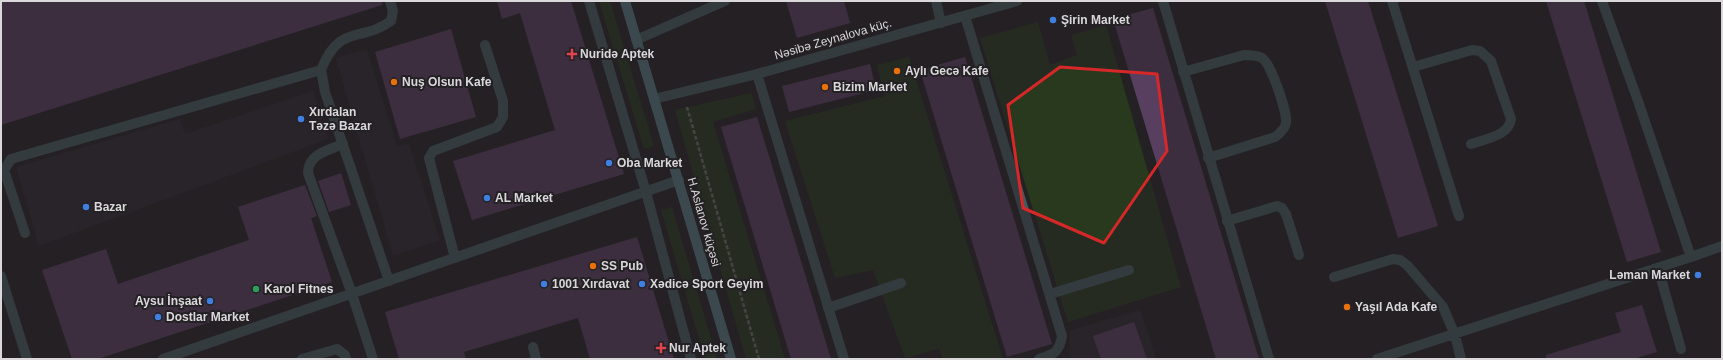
<svg xmlns="http://www.w3.org/2000/svg" width="1723" height="360" viewBox="0 0 1723 360" font-family="Arial,sans-serif">
<style>
.built{fill:#2f2831}
.green{fill:#29391d}
.building{fill:#593f5f}
.lines{fill:none;stroke-linecap:round;stroke-linejoin:round}
.path{stroke:#6e6c6f;stroke-width:2.5;stroke-dasharray:4 2;stroke-linecap:butt}
.lane{stroke:#455b5e;stroke-width:10}
.street{stroke:#455b5e;stroke-width:10}
.secondary{stroke:#577b80;stroke-width:10}
.marked{fill:none;stroke:#d62828;stroke-width:3;stroke-linejoin:round}
.shop-dot{fill:#3f7fe0;stroke:#242125;stroke-width:1.5}
.health-dot{fill:#e0444e;stroke:#242125;stroke-width:1.5}
.food-dot{fill:#e8710a;stroke:#242125;stroke-width:1.5}
.leisure-dot{fill:#2e9e5b;stroke:#242125;stroke-width:1.5}
.labels{text-anchor:middle;dominant-baseline:central;stroke-width:4;stroke-linejoin:round;paint-order:stroke}
.poi-label{font-size:12px;font-weight:bold;fill:#dad8da;stroke:#242125;text-anchor:start}
.street-label{font-size:12px;fill:#dad8da;stroke:#242125}
</style>
<rect width="100%" height="100%" fill="#242125"/>
<!-- built -->
<path class="built" d="M367,49L397,146L409,144L440,240L393,256L336,58Z
M313,91L328,139L39,246L16,167L180,119L185,134Z
M1140,310L1157,359H1070L1069,331Z"/>
<!-- green -->
<path class="green" d="M599,1H610L654,146L644,149Z
M1038,22L1050,65L1077,55L1071,35L1106,25L1181,287L1068,322L980,38Z
M909,57L1003,359H943L939,349L905,358L873,270L835,278L785,121L885,96L877,65Z
M751,93L756,109L713,122L785,359H746L675,110Z
M672,207L717,359H705L661,210Z"/>
<!-- building -->
<path class="building" d="M1,1H382V5L1,125Z
M497,1H571L624,174L472,220L453,161L555,130L520,13L502,19Z
M786,1H844L850,23L797,38Z
M1325,1H1368L1438,226L1398,238Z
M1546,1H1584L1661,252L1627,262Z
M1153,8L1259,359H1216L1113,19Z
M451,29L476,117L400,139L375,52Z
M965,57L1052,344L1007,357L920,70Z
M870,64L876,90L789,112L782,86Z
M757,117L831,359H791L721,127Z
M341,173L351,205L329,212L318,181Z
M305,185L317,216L311,218L332,282L98,359H72L42,270L106,249L118,284L249,240L238,207Z
M637,237L674,359H590L578,318L464,352L466,359H399L385,312Z
M1642,305L1657,352L1633,359H1546V355L1621,332L1615,313Z
M1134,322L1147,359H1101L1093,336Z"/>
<g class="lines">
<!-- path -->
<path class="path" d="M687,107L759,359"/>
<!-- lane -->
<path class="lane" d="M589,1L646,192L691,359
M1163,1L1269,359
M1392,1L1459,216
M965,16L1062,336C1059,353 1054,354 1039,359
M1413,67L1472,50L1480,51L1491,61L1511,119C1509,136 1485,139 1471,144
M321,70L325,92L389,281
M1183,72L1244,55C1250,55 1257,55 1262,58C1271,63 1288,114 1286,123C1285,129 1279,134 1275,137L1208,158
M757,74L844,359
M343,144C327,151 308,154 308,173L352,294L373,359
M1227,221L1277,206L1282,208L1286,214L1299,255
M25,233L4,170L11,159L321,70C340,23 360,43 391,21L393,11L390,1
M1691,257L1722,246
M455,258L429,158L433,151L497,127L503,117V101L485,45
M1658,268L1681,349
M1,276L27,359
M1334,277L1393,259L1400,260L1407,265L1443,307L1455,335L1461,359
M1050,294L1129,270
M828,308L901,283
M533,347L536,359
M163,359L679,180
M302,359L337,349L345,355L346,359
M1377,359L1691,257L1638,101L1602,1"/>
<!-- street -->
<path class="street" d="M936,1L941,23
M636,40L725,1
M654,99L757,74L1017,1"/>
<!-- secondary -->
<path class="secondary" d="M625,1L731,359"/>
</g>
<!-- marked area -->
<path d="M0 0H1723V360H0ZM1060,67L1157,74L1167,151L1104,243L1023,208L1008,105Z" fill="#242125" fill-opacity=".55" fill-rule="evenodd"/>
<path class="marked" d="M1060,67L1157,74L1167,151L1104,243L1023,208L1008,105Z"/>
<!-- markers -->
<g class="shop-dot">
<circle cx="1053" cy="20" r="4"/>
<circle cx="301" cy="119" r="4"/>
<circle cx="609" cy="163" r="4"/>
<circle cx="487" cy="198" r="4"/>
<circle cx="86" cy="207" r="4"/>
<circle cx="1698" cy="275" r="4"/>
<circle cx="544" cy="284" r="4"/>
<circle cx="642" cy="284" r="4"/>
<circle cx="210" cy="301" r="4"/>
<circle cx="158" cy="317" r="4"/>
</g>
<g class="health-dot">
<path d="M570 48h4v4h4v4h-4v4h-4v-4h-4v-4h4z"/>
<path d="M659 342h4v4h4v4h-4v4h-4v-4h-4v-4h4z"/>
</g>
<g class="food-dot">
<circle cx="897" cy="71" r="4"/>
<circle cx="394" cy="82" r="4"/>
<circle cx="825" cy="87" r="4"/>
<circle cx="593" cy="266" r="4"/>
<circle cx="1347" cy="307" r="4"/>
</g>
<circle class="leisure-dot" cx="256" cy="289" r="4"/>
<g class="labels">
<!-- poi labels -->
<g class="poi-label">
<text x="1061" y="20">Şirin Market</text>
<text x="580" y="54">Nuridə Aptek</text>
<text x="905" y="71">Aylı Gecə Kafe</text>
<text x="402" y="82">Nuş Olsun Kafe</text>
<text x="833" y="87">Bizim Market</text>
<text x="309" y="112">Xırdalan<tspan x="309" dy="14">Təzə Bazar</tspan></text>
<text x="617" y="163">Oba Market</text>
<text x="495" y="198">AL Market</text>
<text x="94" y="207">Bazar</text>
<text x="601" y="266">SS Pub</text>
<text x="1690" y="275" text-anchor="end">Ləman Market</text>
<text x="552" y="284">1001 Xırdavat</text>
<text x="650" y="284">Xədicə Sport Geyim</text>
<text x="264" y="289">Karol Fitnes</text>
<text x="202" y="301" text-anchor="end">Aysu İnşaat</text>
<text x="1355" y="307">Yaşıl Ada Kafe</text>
<text x="166" y="317">Dostlar Market</text>
<text x="669" y="348">Nur Aptek</text>
</g>
<!-- street labels -->
<g class="street-label">
<text transform="translate(833 39) rotate(-16)">Nəsibə Zeynalova küç.</text>
<text transform="translate(704 222) rotate(74)">H.Aslanov küçəsi</text>
</g>
</g>
<!-- border -->
<rect width="1723" height="360" fill="none" stroke="#dad8da" stroke-width="4"/>
</svg>
